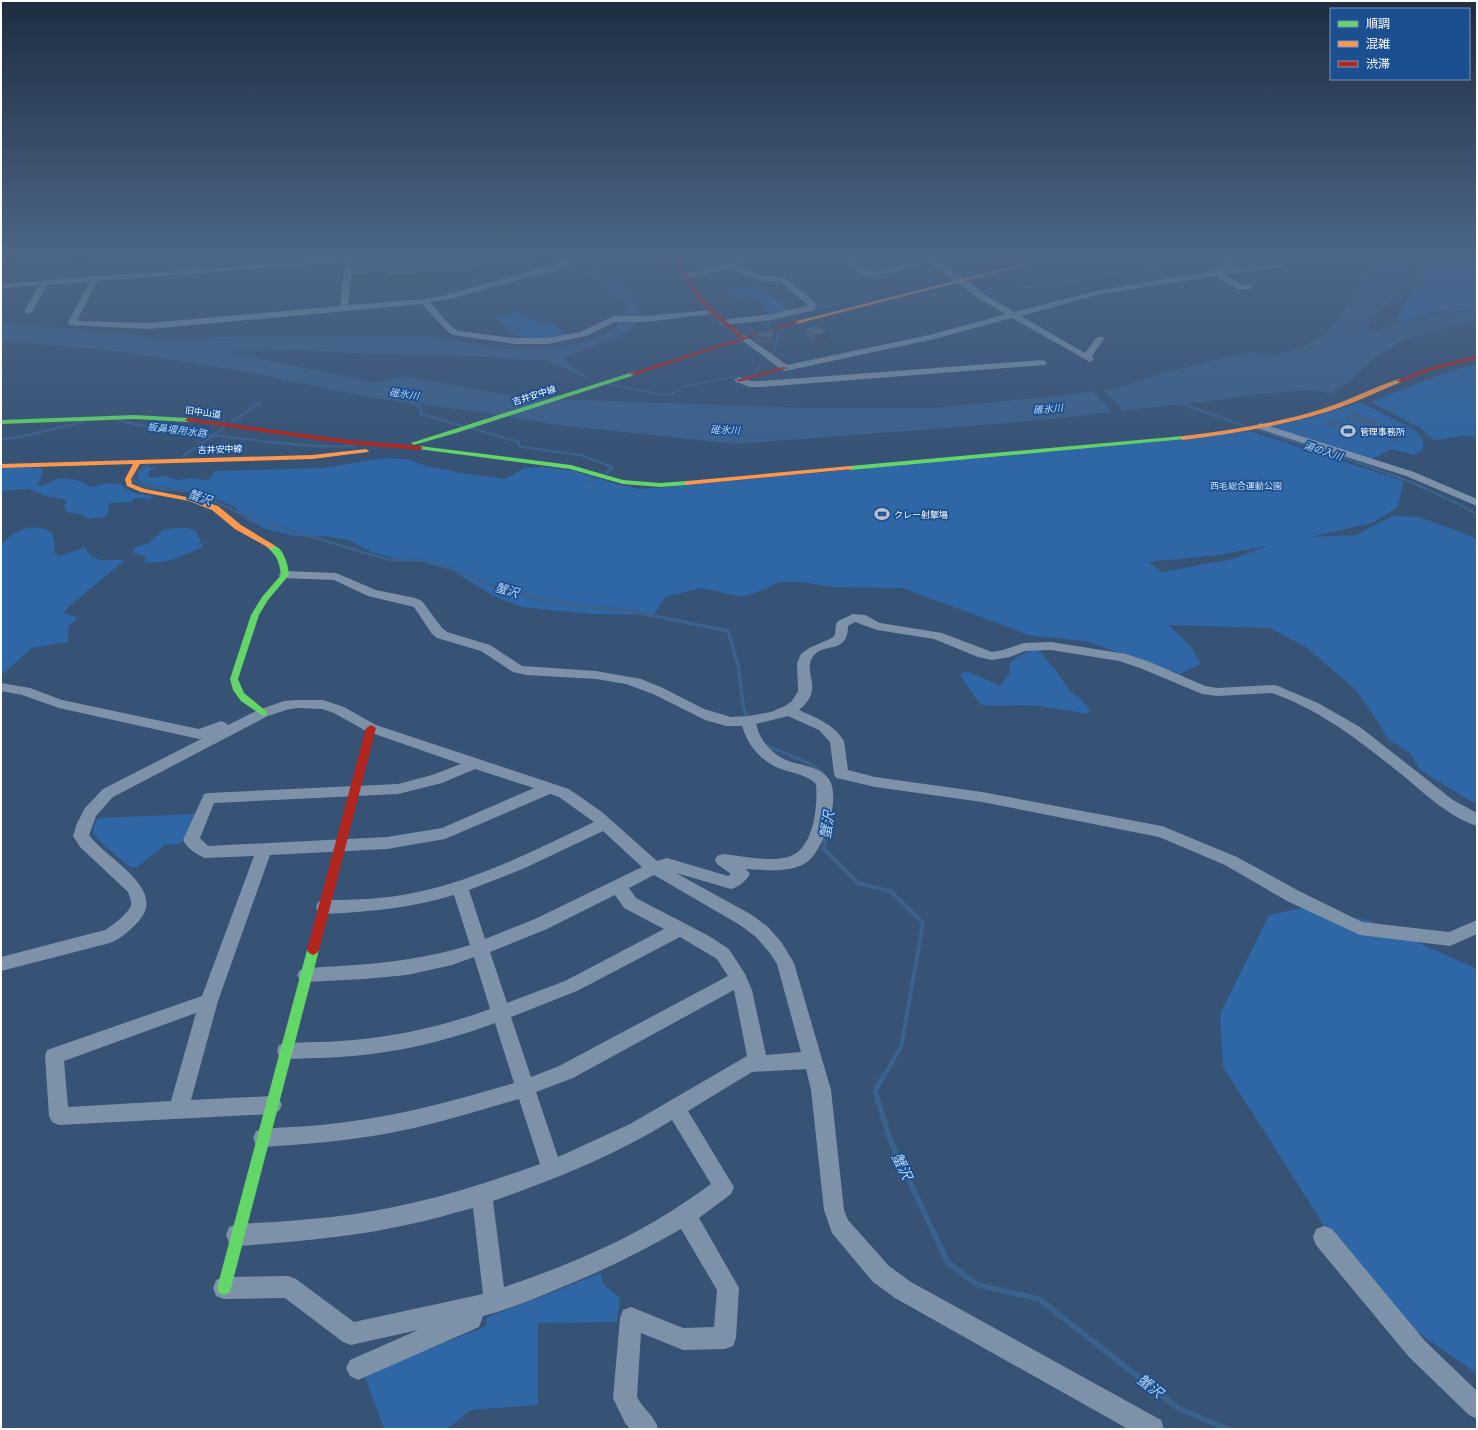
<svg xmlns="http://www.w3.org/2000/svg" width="1478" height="1430" viewBox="0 0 1478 1430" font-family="Montserrat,'Noto Sans JP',sans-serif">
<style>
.green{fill:#2f66a5;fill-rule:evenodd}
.water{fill:#3b618d}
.pier{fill:#365274}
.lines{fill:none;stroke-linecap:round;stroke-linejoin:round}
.stream-far4{stroke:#3b618d;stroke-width:2}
.stream-far3{stroke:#3b618d;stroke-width:2.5}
.stream-far2{stroke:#3b618d;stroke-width:3.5}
.stream-far1{stroke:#3b618d;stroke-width:4}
.stream{stroke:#3b618d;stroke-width:5.5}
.street{fill:#7d92a8;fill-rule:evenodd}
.fast{fill:#63d668;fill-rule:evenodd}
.slow{fill:#ff974d;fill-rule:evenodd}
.jam{fill:#b3261e;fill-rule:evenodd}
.wall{fill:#475a72}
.shaded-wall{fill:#394a5c}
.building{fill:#526984;stroke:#394a5c}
.labels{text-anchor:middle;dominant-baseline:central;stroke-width:3.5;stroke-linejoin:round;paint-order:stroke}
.far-street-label{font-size:9px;fill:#fff;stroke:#1b4f8f}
.far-poi-label{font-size:9px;fill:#fff;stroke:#1b4f8f;text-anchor:start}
.far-park-label{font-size:9px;fill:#cfe3fa;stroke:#1b4f8f}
.far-water-label{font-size:10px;font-style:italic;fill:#b5d3f5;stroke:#1b4f8f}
.water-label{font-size:12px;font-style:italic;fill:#b5d3f5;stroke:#1b4f8f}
.near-water-label{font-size:14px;font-style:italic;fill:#b5d3f5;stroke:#1b4f8f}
</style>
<rect width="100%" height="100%" fill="#365274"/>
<!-- green -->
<path class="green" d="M1428,256H1477V309L1437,312L1406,322L1396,320Z
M757,286L792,311L771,316L762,309L767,307L750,296L738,298L726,289L736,287L739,289Z
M516,312L540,323L551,321L568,336C559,338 523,339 515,335C509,332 501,322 496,317Z
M1477,364V437L1462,436L1434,440L1420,428L1371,402C1406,388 1440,373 1477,364Z
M1360,402L1415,430C1422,436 1425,441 1422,450L1414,455L1392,449L1370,460L1283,432L1271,426L1318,416Z
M1250,431L1403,481L1398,507L1372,523L1311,537L1356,535L1392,516L1419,517L1471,536L1477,540V805L1420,770L1411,754L1388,739L1376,719L1355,689L1307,648L1270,628L1169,625L1192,648L1201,664L1180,674L1085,641L1032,636L902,588L833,587L801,582H780L758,592L742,597L702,588L666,597L653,615L591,614L521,607L490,594L451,570L423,562L397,559L371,552L349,540L325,536H295L266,529L247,520L234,506L194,491L144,485L137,479L138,474L147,467L157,468L149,471L148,478L164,476L177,480L189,478L208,480L215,471L322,468L386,458L407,459L426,466L461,473L505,479L525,468L543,467L574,471L616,484L640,489L680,486ZM1267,546L1233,559L1162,572L1148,562L1218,555Z
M1,467L42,468V475L37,486C46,486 50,481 58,479C70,476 83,482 92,487L107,483L121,484C127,494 144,494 154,496L150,499L136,498L131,502L110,503L108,504L109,510L106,517L86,519L83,515L67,512L64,507L67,500L42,495L40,493L29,489L1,491Z
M31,527C52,529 56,531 54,553L62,556L85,547L90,556L101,560H125L67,608L64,613L78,618L68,627V642L32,648L4,673H1V545C10,535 18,530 31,527Z
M175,528H187L196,531L203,547C184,555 165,565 144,562L146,557L133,553L134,548L149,543L163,530Z
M1037,649L1055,669L1069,690L1081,699L1090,710L1088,714L1040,706L1019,705L1003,706L981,705L964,682L960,673L969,672L1000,686L1010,673V663L1020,655Z
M195,814L181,844L165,845L137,867H130L101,843L93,833L94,825L98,818Z
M1302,908L1368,920L1477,969V1374L1366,1296L1311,1205L1223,1067L1220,1014L1269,915Z
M601,1273L603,1284L620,1298L617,1322L538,1323V1405L471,1410L447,1429H384L364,1374L487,1326L486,1318Z"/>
<!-- water -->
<path class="water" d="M592,256H609L601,259L596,263L603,274L625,288L639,306V317L635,327L621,336L570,355L563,359L593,381L549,361L454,355L369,354L303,350L225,351L376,383L403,376L526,398L810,408H932L1056,396L1116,388L1166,372L1249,352L1272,355L1300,349L1325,334L1338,319L1351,300L1373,256H1419L1391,302L1370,318L1368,331C1389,328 1407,322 1427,317C1443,313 1460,312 1477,311V322L1467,323L1404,339L1373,359L1355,377L1332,393L1334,394L1310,390L1263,394L1201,402L1024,422L737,444L557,425L480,412L373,398L247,372L125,352L32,343L1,342V322L146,336L144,337L176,343L215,337L425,336L508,349H542L562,346L586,342L609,331L618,325L626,310L624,304L607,287L585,270L587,260Z
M1357,412L1410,437L1395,442L1343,417Z
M1335,419L1361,432L1349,436L1324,423Z"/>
<!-- pier -->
<path class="pier" d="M1101,388L1125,413L1114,414L1091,389Z"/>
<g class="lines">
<!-- stream-far4 -->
<path class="stream-far4" d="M894,299L1060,284L1140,267L1160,265L1177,260L1182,256
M811,309L845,303L868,301
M770,326L769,321L774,319
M772,355L775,349L778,332
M754,373L768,358
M283,383L288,375
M607,384L665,395L672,394L682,387L738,376"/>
<!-- stream-far3 -->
<path class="stream-far3" d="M409,401L421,407V414L465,427
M1179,403L1248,427
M119,421C155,429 191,433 227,437C270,442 312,448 355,446
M232,422L260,402
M471,428L519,442V446L522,447L580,455L613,467L606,473
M1258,430C1331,454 1410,476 1477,514
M1,439L15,438L83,422
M183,456L224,428
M136,473L149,464
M134,479L133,480L145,487L194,492L255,520L389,560L434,561L462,573
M590,482L596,479"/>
<!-- stream-far2 -->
<path class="stream-far2" d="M459,572L487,584L546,601L595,608L626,610L728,631L738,665L744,710L749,720
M763,744L811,764L823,774"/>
<!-- stream-far1 -->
<path class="stream-far1" d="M827,826L824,849L858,883L890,891L923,923L901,1047L884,1076"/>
<!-- stream -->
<path class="stream" d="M884,1075L875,1091L890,1140L948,1263L978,1285L1039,1299L1178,1408L1227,1429"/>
<!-- street -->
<path class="street" d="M359,256H392L388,258L353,261L348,305L424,299L446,295L563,262L562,256H570L572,262L569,266L450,299L430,302C437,310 450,327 458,331L515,338H548L580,332L614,316H645L711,310L715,312L711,314L645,322H615L586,336L548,344H515L453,335C445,331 430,312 422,304L149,329L69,325L68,323L89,282L47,285L32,312L28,314L24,312L39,285L1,288V284ZM345,262L340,306L149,323L77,321L97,281Z
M673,256H681L673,265H667L666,263Z
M757,256H770L769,258L737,266L763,276L785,278L815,302L816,304L814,310L772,320L723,325L719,322L720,320L772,314L807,306L808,305L780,282L759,280L728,268L685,279L681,277L682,275Z
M838,256H847L870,273L915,262L919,264L918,266L870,277L863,276Z
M920,256H929L968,281L987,296L1014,312L1096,291L1213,271L1233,256H1242L1224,270L1281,264L1285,266L1281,268L1223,274L1242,285H1252V289L1238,290L1214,276L1097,295L1021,316L1085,353L1097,337H1103L1104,339L1092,356L1094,359L1090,362L1012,318L930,340L785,371L782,370L739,338L743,335L746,336L787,365L929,335L1006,314L981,300Z
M1042,360L1045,361L1047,363L1045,365L762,387H750L736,382L734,380L739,377L751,381H762Z
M1260,423L1414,472L1477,499V506L1406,476L1256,428L1255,426Z
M285,571L336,573L376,590L415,598L422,601L442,628L447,632L490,645L522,666L596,671L641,679L663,688L704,709L731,717L748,716L771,712L785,706L792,701L798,691L797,663L801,654L809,648L832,638L835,635L836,624L838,621L853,614L865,615L880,623L942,633L992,652L1003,650L1024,643L1051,642L1126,654L1150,662L1205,686L1217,688L1273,685L1278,686L1318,703L1360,727L1453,800L1477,813V826C1450,817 1427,796 1406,778C1365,745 1323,711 1272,693L1217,696L1202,694L1140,668L1119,661L1051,650L1025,651L1010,657L992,660L978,657L934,639L877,630L855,622L848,626C848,656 822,641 812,658C803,674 825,689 799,710C816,718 834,724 844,741L848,770L875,777L982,792L1162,826L1237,857L1299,891L1362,922L1449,932L1477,920V934L1450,946L1360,935L1287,901L1225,865L1159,837L982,802L875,787L841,779L836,778L834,774L830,742L819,730L788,716L756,724C761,744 776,758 795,763C807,766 820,768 828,778C843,796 823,854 804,864C787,873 765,870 746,869L750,874C746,881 739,887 731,889L676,873L752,915L768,927L782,943L794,963L831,1090L844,1210L848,1220L889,1266L911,1282L1161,1420L1164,1429H1128L895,1298L873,1282L832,1233L824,1210L811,1090L806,1069L752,1072L688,1111L734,1187L731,1194L699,1218L739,1288L736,1338L733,1346L725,1349L683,1350L641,1333L637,1397C643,1409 656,1417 658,1429H630L625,1423L613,1398L620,1318L623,1310L631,1307L683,1328L714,1327L717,1290L681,1229C639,1253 600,1272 555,1290C531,1300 507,1310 483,1316L479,1327L358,1380L350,1376L346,1368L350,1360L418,1330L351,1345L343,1342L285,1298L224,1299L216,1296L213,1288L216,1280L224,1277L288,1276L296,1279L354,1322L483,1294L473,1208C452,1213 432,1220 411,1224C354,1237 295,1242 237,1246L229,1243L226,1235L229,1227L237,1224C295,1221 355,1217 412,1203C456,1193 498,1179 540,1164L519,1099C481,1110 443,1122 405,1130C358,1140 310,1144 263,1147L256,1145L253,1138L256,1131L263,1129C282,1127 302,1127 321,1125C386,1119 451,1102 514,1083L495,1023C455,1038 413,1049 371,1054C343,1058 314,1058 286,1059L279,1057L277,1051L279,1045L286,1043C314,1042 343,1042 372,1038C412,1033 452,1023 490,1009L474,957L452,965L407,975L364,979L306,982L300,980L297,975L300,970L306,968C362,965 416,962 470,945L454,895C411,908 369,912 324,914L318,912L316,907L318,902L324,900C355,900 387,899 418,892C480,879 537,849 594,822L559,797L550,794L445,839L387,849L270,855L218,1001L191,1100L272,1096L279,1099L282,1105L279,1111L272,1114L59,1125L52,1122L49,1116L45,1056L47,1050L202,996L254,856L205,858C197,855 187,848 183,840L204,794L209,793L398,784L432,775L461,764L366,731L334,713L322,709L297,708L286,710L268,716L113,797L96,816L89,835C107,860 170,889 137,923C129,931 121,939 110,943L1,971V957L105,930C112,926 129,913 131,905C132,901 129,896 128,892L80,847L73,836L77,823L85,808L103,789L203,738L199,739L59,708L22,695L1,691V683L30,688L62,700L199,729L221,721L226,723L228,725L258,710L284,701L297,700H323L344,707L376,725L569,789L602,812L657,861L667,858L728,876L731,874L717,864L715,860L717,856L723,854C742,856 773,863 791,856C814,847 818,805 816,784C808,776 798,774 787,771C765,765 749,749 742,726H726L705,720L653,694L626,684L596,679L526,675L513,672L481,651L437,638L432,634L414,607L368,596L334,580L281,578L279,575L281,572ZM475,769L534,788L442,828L387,837L208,846L200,838L214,803L398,794L442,783ZM603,831L642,867L535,919L485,939L469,890L525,868ZM654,875L740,925L756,937L770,953L777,964L801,1052L766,1055L752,990L745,974L729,949L709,936L636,898L629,888ZM615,895L624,908L664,929L565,981L507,1003L490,952L547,929ZM680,937L717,959L728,976L559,1066L531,1077L511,1017L577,991ZM734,990L747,1056L630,1124L558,1157L536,1092L573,1078ZM196,1013L171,1101L68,1107L64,1061ZM672,1120L711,1184C674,1211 634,1235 592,1253C564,1266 534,1277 504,1287L493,1201C555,1179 616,1155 672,1120Z
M1324,1226L1332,1229L1425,1341L1477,1391V1419L1469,1415L1409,1357L1316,1245L1313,1237L1316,1229Z"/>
<!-- fast -->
<path class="fast" d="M633,372L636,374L635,375L456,433L414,445L411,443Z
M135,415L188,418L191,420L188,422L135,419L1,424V420Z
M1183,436L1186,438L1185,439L850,470L847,468L850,466Z
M420,446L571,465L623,480L660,483L687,481L690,483L687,485L660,487L623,484L570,469L418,449V447Z
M268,545C283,543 288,564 289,575L268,600L259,615L238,679L244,693L266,711L267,713L266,715L263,716L241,701L233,690L230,679L251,615L262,597L281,575C279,561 277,556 267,547Z
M313,945L317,947L319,950L231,1288L229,1293L224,1295L219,1293L217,1288L307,950L309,947Z"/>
<!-- slow -->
<path class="slow" d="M1053,256H1061L796,324L793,322Z
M1399,379L1402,381L1401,382C1377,392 1352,404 1327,412C1280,426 1232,434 1183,440L1180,438L1183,436C1231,430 1279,423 1325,408C1350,400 1374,387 1399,379Z
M366,449L369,451L368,452L312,459L140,464L131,479L132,484L145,489L192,498L218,506L241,525L274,545L275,547L271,549L235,529L212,510L189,501L141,492L127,486L125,479L133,464L1,468V464L312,455Z
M850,466L853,468L852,469L687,485L684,483L687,481Z"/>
<!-- jam -->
<path class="jam" d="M70,256H93L91,257L1,263V261Z
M642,256H649L682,267L702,297L717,313L745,337L794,321L799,322L635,375H631V373L740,338L713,316L698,300L678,269Z
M1477,355V359L1429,371L1401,382L1396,381L1425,369Z
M783,367L788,368L739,382L736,380Z
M188,418L348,440L420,446L423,448L420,450L348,444L186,421L185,420Z
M371,725L376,728L319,950L317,953L313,955L309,953L307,950L366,728Z"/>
</g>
<!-- wall -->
<path class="wall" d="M775,327V334L772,345H761L755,341V334Z
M804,328L828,340L814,343L804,335Z"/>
<!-- shaded-wall -->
<path class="shaded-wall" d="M301,256H340L302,259Z
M543,256H561V261L523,272L467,276L466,266Z
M5,261L10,272L2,282L1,283V267Z
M466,270L468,280L390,286L389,282L355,285L352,275L388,272Z
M775,327V334L772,345L773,338Z
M828,333V340L814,343V336Z"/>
<!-- building -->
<path class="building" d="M353,256H543L522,262L466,266V270L388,276V272L352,275Z
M5,261L1,267V262Z
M818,325L828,333L814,336L804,328Z
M775,327L773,338L761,337L755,334Z"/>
<!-- sky -->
<linearGradient id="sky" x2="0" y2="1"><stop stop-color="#1e2d40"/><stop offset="0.56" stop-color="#4c6688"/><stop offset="1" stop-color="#4c6688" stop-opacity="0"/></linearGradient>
<rect width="1478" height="456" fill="url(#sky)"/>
<!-- icons -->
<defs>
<g id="stadium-bare" transform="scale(1.2)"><path d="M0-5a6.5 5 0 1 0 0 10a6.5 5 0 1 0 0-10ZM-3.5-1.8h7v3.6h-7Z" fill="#b9c2ce" stroke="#1b4f8f" stroke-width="2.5" paint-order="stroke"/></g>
</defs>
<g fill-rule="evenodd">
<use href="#stadium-bare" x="1348" y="431"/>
<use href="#stadium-bare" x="882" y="514"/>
</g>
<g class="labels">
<!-- far-street labels -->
<g class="far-street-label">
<text transform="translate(534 395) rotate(-18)">吉井安中線</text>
<text transform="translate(203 412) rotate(8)">旧中山道</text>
<text transform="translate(220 449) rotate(-2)">吉井安中線</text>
</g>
<!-- far-poi labels -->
<g class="far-poi-label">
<text x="1360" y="431">管理事務所</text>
<text x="894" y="514">クレー射撃場</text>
</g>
<!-- far-park labels -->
<g class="far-park-label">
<text x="1246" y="485">西毛総合運動公園</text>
</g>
<!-- far-water labels -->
<g class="far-water-label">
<text transform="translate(404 394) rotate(8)">碓氷川</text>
<text transform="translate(1048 409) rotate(-5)">碓氷川</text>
<text transform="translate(177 430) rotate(7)">板鼻堰用水路</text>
<text transform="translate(725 430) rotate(2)">碓氷川</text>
<text transform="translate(1323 451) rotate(18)">湯の入川</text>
</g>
<!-- water labels -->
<g class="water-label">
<text transform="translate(200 497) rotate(19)">蟹沢</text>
<text transform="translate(507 590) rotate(16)">蟹沢</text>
</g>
<!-- near-water labels -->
<g class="near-water-label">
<text transform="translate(827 825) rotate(-81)">蟹沢</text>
<text transform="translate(902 1166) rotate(65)">蟹沢</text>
<text transform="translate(1150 1386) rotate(38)">蟹沢</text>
</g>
</g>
<!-- border -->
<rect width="1478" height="1430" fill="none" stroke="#ffffff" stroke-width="4"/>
<!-- legend -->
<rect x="1330" y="8" width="140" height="72" fill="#1b4f8f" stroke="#7695bc"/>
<rect x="1338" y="21" width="20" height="6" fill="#63d668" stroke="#7695bc"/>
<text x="1366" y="28" font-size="12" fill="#ffffff">順調</text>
<rect x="1338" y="41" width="20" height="6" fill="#ff974d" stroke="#7695bc"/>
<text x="1366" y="48" font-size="12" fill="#ffffff">混雑</text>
<rect x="1338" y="61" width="20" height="6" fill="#b3261e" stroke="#7695bc"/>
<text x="1366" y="68" font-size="12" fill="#ffffff">渋滞</text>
</svg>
